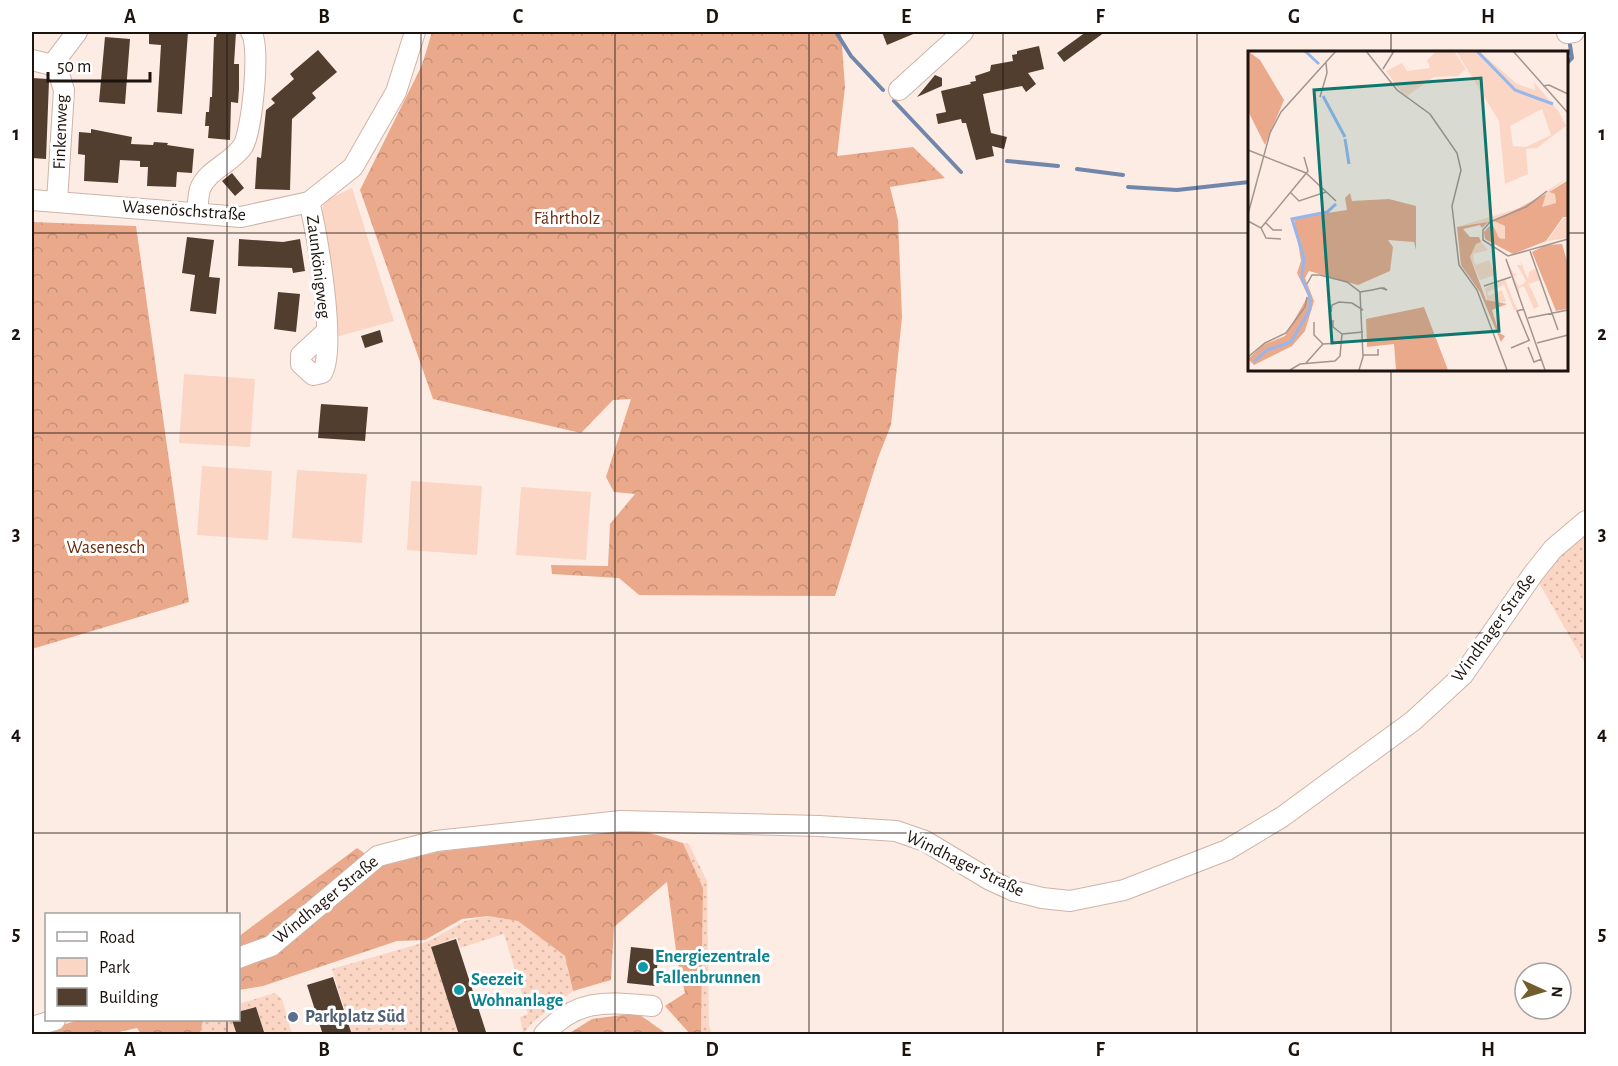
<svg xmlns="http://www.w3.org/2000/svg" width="1618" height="1066" viewBox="0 0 1618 1066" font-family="'Alegreya Sans',sans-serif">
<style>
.grass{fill:url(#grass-dots)}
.forest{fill:url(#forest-crowns)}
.park{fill:#fbd6c5}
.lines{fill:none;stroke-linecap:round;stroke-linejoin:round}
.stream{stroke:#7186ab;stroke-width:4}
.building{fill:#523e2f}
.minor-casing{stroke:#cfb4a7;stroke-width:22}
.minor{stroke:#fff;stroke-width:20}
.grid{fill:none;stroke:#1c130e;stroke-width:1.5;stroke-opacity:0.55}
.culture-dot{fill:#0f9aa8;stroke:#fff;stroke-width:2}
.service-dot{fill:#5c6f8a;stroke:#fff;stroke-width:2}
.labels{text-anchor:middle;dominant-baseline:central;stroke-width:6;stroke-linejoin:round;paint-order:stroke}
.street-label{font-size:18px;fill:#1c130e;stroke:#fff}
.park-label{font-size:18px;fill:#662b0c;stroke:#fff}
.culture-label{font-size:18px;font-weight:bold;fill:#0d838f;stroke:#fff;text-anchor:start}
.service-label{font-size:18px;font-weight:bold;fill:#4e5e75;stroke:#fff;text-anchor:start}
.inset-river{fill:none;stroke:#95b7ee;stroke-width:3}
.inset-road{fill:none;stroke:#a3958e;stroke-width:1.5}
.view{fill:#0f766e;fill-opacity:0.15;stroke:#0f766e;stroke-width:3}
.inset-edge{fill:none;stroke:#1c130e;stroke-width:3}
.neatline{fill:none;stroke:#1c130e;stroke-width:2}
.grid-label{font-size:20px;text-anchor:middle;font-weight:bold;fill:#1c130e}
</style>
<defs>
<pattern id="grass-dots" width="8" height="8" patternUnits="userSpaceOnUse" patternTransform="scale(1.5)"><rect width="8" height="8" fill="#fbd6c5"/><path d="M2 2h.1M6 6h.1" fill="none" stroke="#d7b7a8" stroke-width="1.8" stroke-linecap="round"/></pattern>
<pattern id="forest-crowns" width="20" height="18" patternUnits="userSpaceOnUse" patternTransform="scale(1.5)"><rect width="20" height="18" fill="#eaa98b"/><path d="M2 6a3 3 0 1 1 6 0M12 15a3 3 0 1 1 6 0" fill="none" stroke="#c89177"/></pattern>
</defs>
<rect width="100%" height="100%" fill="#fdece4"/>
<!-- grass -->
<path class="grass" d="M1586,535V665L1539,583L1563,549Z
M683,843L689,844L707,881L709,1026L712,1034H701L703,888Z
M488,916L518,921L565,956L573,991L533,1022L523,1034L520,1017L528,1014L504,934L460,948L457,937L431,947L459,1034H352L332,969L429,941L465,921Z
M275,993L282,999L292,1034H265L256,1007L239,1012L238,1004Z
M203,1020H232L237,1034H200Z"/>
<!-- forest -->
<path class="forest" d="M432,32H841L845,87L837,156L913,147L945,178L890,187L898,220L902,317L891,425L878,458L835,596L639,595L619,578L552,574L551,565L608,566L610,524L635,494L614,492L606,477L631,399L613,400L581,433L433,399L360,190L422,65Z
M32,222L136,226L189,602L32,649Z
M633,828L683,843L703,888L701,1034H690L665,1006L685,993L677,958L667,882L614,927L611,980L573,991L565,956L518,921L488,916L462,919L425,940L397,941L263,986L239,990V968L260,961L378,867L437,852Z
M357,848L367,855L271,937L239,953L238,937Z
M637,1013L667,1034H568L592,1019Z
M79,1020H203L200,1034H141L137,1028L110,1034H32Z"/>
<!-- park -->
<path class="park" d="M352,188L394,321L336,337V305L321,214L324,201Z
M184,374L255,379L250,447L179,443Z
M202,466L272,471L268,540L197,535Z
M297,470L367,474L362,543L292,538Z
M411,481L482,486L477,555L407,550Z
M521,487L591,492L586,560L516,555Z"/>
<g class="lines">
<!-- stream -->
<path class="stream" d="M836,32L851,56L883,90
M1566,64L1572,58L1570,45
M894,101L961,172
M1007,161L1058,166
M1077,169L1123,175
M1128,187L1177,190L1249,182"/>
</g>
<!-- building -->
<path class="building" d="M149,32H188L182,114L157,112L161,45L149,44Z
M217,32H236L234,64H239V89L238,103L231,102L230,140L208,138L209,126H205L206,112H209L210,97H212L214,37H216Z
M882,32H918L887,45Z
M1086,32H1105L1064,62L1057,53Z
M105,37L130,39L125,104L99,102Z
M1039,46L1044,69L1028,73L1036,84L1026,92L1022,86L983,94L991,133L1007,137L1004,149L992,146L994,156L976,160L966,123H962L961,119L938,124L936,114L946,112L941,91L971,84L970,82L976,81L975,76L990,71L991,65L1013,61L1012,55L1017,54V51Z
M318,50L337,72L312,93L316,98L292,119L290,190L255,189L257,157L261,158L266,110L275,103L271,99L294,79L290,74Z
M935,75L942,78V86L917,97Z
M32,78L48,79L49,81L46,159L32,158Z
M91,129L132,137L131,144L153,145L154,142L168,143L167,145L194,149L192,173L177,172L176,187L147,186L148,167H140V161L120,160L118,183L84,181L85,155L78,154L79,132L91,133Z
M232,173L244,188L235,196L222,181Z
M187,237L214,240L209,277L220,278L216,314L190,311L195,275L182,273Z
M239,239L283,242L300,239L305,271L293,273L292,268L238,266Z
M278,292L300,294L296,332L274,329Z
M380,330L383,342L365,348L361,336Z
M321,404L368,407L365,441L318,438Z
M456,939L487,1035H459L431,947Z
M631,947L659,950L655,986L627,983Z
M333,977L352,1035H323L307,985Z
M256,1007L265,1035H237L232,1020H238V1012Z"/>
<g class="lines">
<!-- minor casing -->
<g class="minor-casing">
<path id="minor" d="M1567,33L1574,32
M32,60L52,65L59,74L64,90L57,202
M52,65L77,32
M899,90L963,32
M32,200L241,217L309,202L353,167L396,92L415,32
M309,202C317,230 337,350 322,373L313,375L301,364V355L326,332
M197,213C198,205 198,196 200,189C207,170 232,163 243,146C252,131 261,44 251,32
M238,958L271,946L378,856L436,841L621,821L819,826L896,831L925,841L990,880L1014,891L1042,898L1070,901L1124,890L1227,850L1282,817L1413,721L1463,675L1533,574L1553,549L1586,521
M32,1027L55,1020
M544,1034C578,998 606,1002 652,1006"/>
</g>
<!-- minor -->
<use href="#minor" class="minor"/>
</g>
<!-- grid -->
<path class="grid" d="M227,32V914M421,32V1034M615,32V1034M809,32V1034M1003,32V1034M1197,32V1034M1391,32V52M32,233H1249M1566,233H1586M1391,369V1034M32,433H1586M32,633H1586M32,833H1586M227,1020V1034"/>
<!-- markers -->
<g class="culture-dot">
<circle cx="643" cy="967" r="6"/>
<circle cx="459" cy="990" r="6"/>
</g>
<circle class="service-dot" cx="293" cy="1017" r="6"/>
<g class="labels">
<!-- street labels -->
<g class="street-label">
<text transform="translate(61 132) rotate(-88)">Finkenweg</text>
<text transform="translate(184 211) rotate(4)">Wasenöschstraße</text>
<text transform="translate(318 267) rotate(83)">Zaunkönigweg</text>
<text transform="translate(1494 628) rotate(-54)">Windhager Straße</text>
<text transform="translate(965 864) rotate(26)">Windhager Straße</text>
<text transform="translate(326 900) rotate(-39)">Windhager Straße</text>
</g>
<!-- park labels -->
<g class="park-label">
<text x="567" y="219">Fährtholz</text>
<text x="106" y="548">Wasenesch</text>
</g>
<!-- culture labels -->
<g class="culture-label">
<text x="655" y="957">Energiezentrale<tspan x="655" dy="21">Fallenbrunnen</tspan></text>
<text x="471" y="980">Seezeit<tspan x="471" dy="21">Wohnanlage</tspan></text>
</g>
<!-- service labels -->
<g class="service-label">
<text x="305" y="1017">Parkplatz Süd</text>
</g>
</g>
<!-- overview -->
<g transform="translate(1248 51)">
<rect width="320" height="320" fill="#fdece4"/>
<path d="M189,0H206L218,18L210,25L186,26L159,45L153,41L138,20L154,12L159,20L182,17L179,9ZM208,0H231L269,33L287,39L286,31L311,61L318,75L289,97L278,98L280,123L257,133L251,70ZM294,58L303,84L278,96L265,95L262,75ZM319,127L301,141L307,143L308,152L294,157V147L298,143L257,175V188L251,187L243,172L209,176L272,157ZM316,167H319V187L299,190ZM233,191L240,199L225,203L226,211L228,214L241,209L247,224L232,229L222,206L228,193ZM272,209L280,228L281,221L287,218L292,229L281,233L291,255L286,258L276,235L271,237V245L260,212L266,223L270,222L266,226L271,236L278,230L269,214H273ZM257,228L266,252L270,259H266L256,234L239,241L241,245L254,239L258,251L246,253L239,249L237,237Z" fill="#fbd6c5" fill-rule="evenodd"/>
<path d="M0,0L12,9L36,49L17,94L0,60ZM319,130V166H315L298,190L265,203L237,188L236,181L244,172L251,187L257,188V175L246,170L298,143L294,156L308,152L307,143L301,141ZM102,142L104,150L141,148L168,155V199L166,191L140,189L145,196L142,220L110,234L61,220L57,227L66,250L57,280L44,295L6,314L0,308L15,294L37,285L60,245L49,222L53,210L46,167L99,159L97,147ZM240,171L234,177L232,174L215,178L222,186H231L233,191L228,193L222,206L238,249L259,253L244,259L251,282L257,285L253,291L232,241L213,214L209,176ZM314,193L319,210V258L308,260L284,201L298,194ZM176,256L200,319H148L146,293L119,296L118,268Z" fill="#eaa98b"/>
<path class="inset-river" d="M57,0L71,13M229,0L267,39L305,53M75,45L97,86M97,88L101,113M6,311L19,299L43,291L62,258V246L54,227L56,207L44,168L79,161L88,153"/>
<path class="inset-road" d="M118,0L149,39L182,63L209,102L213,119L204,155L211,214L229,239L259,319M265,0L320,62M135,18L146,0M295,35L301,34L320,43M72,46L79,22L78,12M0,99L58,122L88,150M299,140L278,156L242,171L235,179V189L260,205L320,188M42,141L51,150L78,141M0,163L22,82L33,61L88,0M0,170L13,177L18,187L33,188M18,172L25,179H34M13,177L60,120L56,106M282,200L310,279M258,208L297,319M59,233L64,224H72L99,231L112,241L115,306L111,319M236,235L263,226M112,241L124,239L133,237H136L139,239L133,237M276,258L269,260L281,289M83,261L84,254L91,251L104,252L115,259M280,267L320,259M85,269V276L94,283M66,271V284L75,293M289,292L320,284M280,296L286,311L294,308M263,297L282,289M115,304H130V298M0,306L17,292L38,282L57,256L59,246M58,312L75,293L92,292M42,319L52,313L87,310L92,305L94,283L115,281"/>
<path class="view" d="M233,27L251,280L84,292L66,39Z"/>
<rect width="320" height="320" class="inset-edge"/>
</g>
<!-- border -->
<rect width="1618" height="1066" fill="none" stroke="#ffffff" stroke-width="66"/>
<!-- legend -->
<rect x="45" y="913" width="195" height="108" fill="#ffffff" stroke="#a4a19f" stroke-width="1.5"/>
<rect x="57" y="932" width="30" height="9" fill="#ffffff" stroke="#a4a19f" stroke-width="1.5"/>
<text x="99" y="943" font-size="18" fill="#1c130e">Road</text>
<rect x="57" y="958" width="30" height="18" fill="#fbd6c5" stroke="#a4a19f" stroke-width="1.5"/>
<text x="99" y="973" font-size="18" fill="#1c130e">Park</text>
<rect x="57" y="988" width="30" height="18" fill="#523e2f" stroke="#a4a19f" stroke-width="1.5"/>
<text x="99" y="1003" font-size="18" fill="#1c130e">Building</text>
<!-- north arrow -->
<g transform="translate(1543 991) rotate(94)"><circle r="28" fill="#ffffff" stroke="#a4a19f" stroke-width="1.5"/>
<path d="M0-4.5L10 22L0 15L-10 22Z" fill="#745d2d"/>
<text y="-9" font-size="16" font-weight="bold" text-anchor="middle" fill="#1c130e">N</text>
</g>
<!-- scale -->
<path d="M48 72v9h102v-9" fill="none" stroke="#1c130e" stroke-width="3"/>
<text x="57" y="72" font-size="18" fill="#1c130e" stroke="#ffffff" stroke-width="4.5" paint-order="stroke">50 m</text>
<rect x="33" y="33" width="1552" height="1000" class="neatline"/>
<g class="grid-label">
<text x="130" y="23">A</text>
<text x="324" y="23">B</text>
<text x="518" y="23">C</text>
<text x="712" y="23">D</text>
<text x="906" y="23">E</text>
<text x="1100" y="23">F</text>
<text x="1294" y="23">G</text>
<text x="1488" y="23">H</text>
<text x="16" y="140">1</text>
<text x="1602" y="140">1</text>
<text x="16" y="340">2</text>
<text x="1602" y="340">2</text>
<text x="16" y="540">3</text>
<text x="1602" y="540">3</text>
<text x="16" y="740">4</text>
<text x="1602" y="740">4</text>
<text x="16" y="940">5</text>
<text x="1602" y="940">5</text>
<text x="130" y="1056">A</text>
<text x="324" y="1056">B</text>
<text x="518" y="1056">C</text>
<text x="712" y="1056">D</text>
<text x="906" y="1056">E</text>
<text x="1100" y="1056">F</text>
<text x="1294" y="1056">G</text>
<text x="1488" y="1056">H</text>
</g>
</svg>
